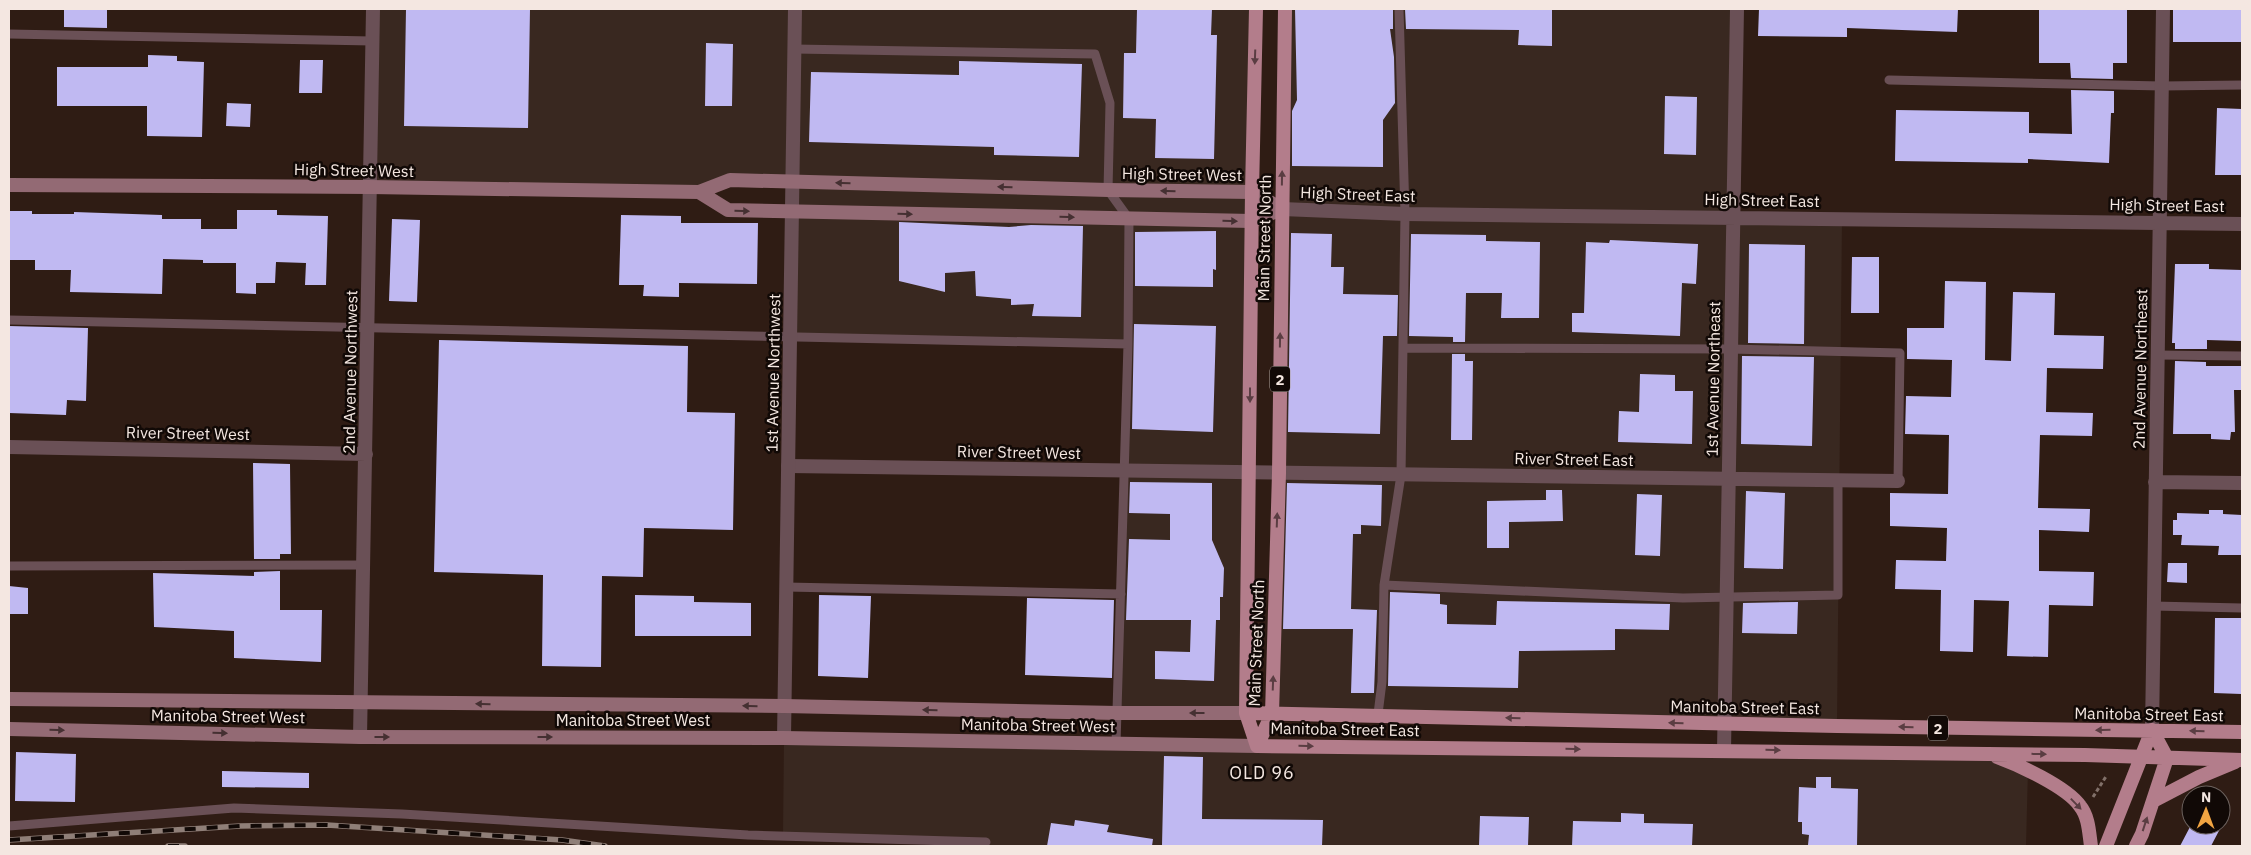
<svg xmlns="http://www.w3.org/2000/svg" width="2251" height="855" viewBox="0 0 2251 855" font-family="'IBM Plex Sans',sans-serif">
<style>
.commercial{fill:#392820}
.building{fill:#c0b9f2}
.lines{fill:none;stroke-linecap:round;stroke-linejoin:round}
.path{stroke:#817069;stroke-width:3;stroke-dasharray:4 2.5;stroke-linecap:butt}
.service{stroke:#6a5056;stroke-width:9}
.minor{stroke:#6a5056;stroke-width:14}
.tertiary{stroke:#6a5056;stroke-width:14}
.secondary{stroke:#936a74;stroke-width:14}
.primary{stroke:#b37d8b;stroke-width:14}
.rail-casing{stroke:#8f7f78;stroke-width:5.5}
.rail{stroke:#110906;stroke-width:4;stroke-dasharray:11;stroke-linecap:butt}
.oneway{fill:#5a3d42}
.oneway2{fill:#453032}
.labels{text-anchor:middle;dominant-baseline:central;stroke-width:5;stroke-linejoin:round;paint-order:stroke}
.shield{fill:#110906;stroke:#b0a49f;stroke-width:1}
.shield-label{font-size:15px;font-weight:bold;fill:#f4e7e1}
.street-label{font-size:16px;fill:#f4e7e1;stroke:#110906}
.neighbourhood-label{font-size:18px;letter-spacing:1px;fill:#f4e7e1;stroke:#110906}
</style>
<rect width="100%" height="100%" fill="#2f1c14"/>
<!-- commercial -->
<path class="commercial" d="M373,9H1256L1246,713H1117L1128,344L791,337L793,182L730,180L699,192L370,187Z
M1285,9H1737L1734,217L1842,219L1837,726L1272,714Z
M784,738L1990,754L2028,769L2026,846H990V844L783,836Z"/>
<!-- building -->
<path class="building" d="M64,9H107V28L64,27Z
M406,9H530L528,128L404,126Z
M1137,9H1212L1211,35H1217L1214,159L1155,158L1156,119L1123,118L1124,53H1136Z
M1295,9H1393V29H1390L1394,57L1395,103L1383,120V167L1292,166V111L1297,100Z
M1405,9H1552V46L1518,45L1519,30L1406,29Z
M1759,9H1958L1957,32L1847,28V37L1758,36Z
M2039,9H2127V63H2113V79L2071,78L2070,63H2039Z
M2173,9H2242V42H2173Z
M706,43L733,44L732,106H705Z
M148,55L177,56V61L204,62L202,137L147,136V106H57V67H148Z
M300,60H323L322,93H299Z
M959,61L1082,64L1079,157L994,155V147L809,142L811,72L959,75Z
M2071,90L2114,91V113H2111L2109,163L2028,159V163L1895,161L1896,110L2029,112V133L2072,134Z
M1665,96L1697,97L1696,155L1664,154Z
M227,103L251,104L250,127L226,126Z
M2217,108L2242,109V175H2215Z
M237,210H277V215L328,216L326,285H305L306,263L276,262L275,283H256V294L236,293V263H203V260L163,259L162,294L70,292L71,270H35V260H9V211H32V214H74V212L162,215V219H201V229H237Z
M621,215L681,216V223H758L757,284L679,283V297L643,296L644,285H619Z
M392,219L420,220L417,302L389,301Z
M899,222L1009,227L1031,225L1083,226L1081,317L1032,316L1034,304L1011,305V299L976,296L975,271L945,273V292L899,281Z
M1216,231V270L1213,269V287L1135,286V232Z
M1291,233L1332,234L1331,267H1344L1343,294L1398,295L1397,336H1383L1380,434L1288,432Z
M1411,234L1486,235V241L1540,242L1539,318H1501L1502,293H1466L1465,342H1453V337L1409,336Z
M1610,240L1698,244L1696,284L1682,283L1680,336L1572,332V313H1584L1586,242L1609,243Z
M1749,244L1805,245L1804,344L1748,343Z
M1852,257H1879V313H1851Z
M2175,264H2209V269L2242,270V341L2207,340V349H2175V343H2172Z
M1945,281L1986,282L1985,360L2011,361L2013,292L2055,293L2054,335L2104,336L2103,369L2047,368L2046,412L2093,413L2092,436L2040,435L2038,508L2090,509L2089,532L2039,530V571L2094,572L2093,606L2049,605L2048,657L2007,656L2009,601L1974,600L1973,652L1940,651L1941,590L1895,589L1896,560L1946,561L1947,528L1890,526V493L1948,494L1949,435L1905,434L1906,396L1951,397L1952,360L1907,359V328H1944Z
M1134,324L1216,326L1213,432L1132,429Z
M9,326L88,328L86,401L67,400L66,415L9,413Z
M439,340L688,346L687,412L735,413L733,530L644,528L643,577L602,576L601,667L542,666L543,575L434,572Z
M1452,354H1465V361H1473L1472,440H1451Z
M1742,356L1814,357L1812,446L1741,444Z
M2175,361L2206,362V366H2242V390H2234L2235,432H2231L2230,440L2211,439V434H2173Z
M1640,374L1675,375V391H1693L1692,444L1618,442L1619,411L1639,412Z
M253,463L290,464L291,554H280V559H254Z
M1130,482L1212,483V540L1224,568L1223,597H1220V620H1216L1214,681L1155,679V651L1190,652L1191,620H1126L1129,539L1170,540V514L1129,513Z
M1287,483L1382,485L1381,526L1361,525V534H1353L1351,609L1377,610L1374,693H1351L1353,629H1283Z
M1546,490H1562L1563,521L1509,522V548H1487V501L1546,500Z
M1746,491L1785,493L1783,569L1744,568Z
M1637,494L1662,495L1660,556L1635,555Z
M2209,510H2223V514L2242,515L2241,555H2218L2219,546L2181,545L2182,535H2173V520H2177V513L2209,514Z
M2168,563H2187V583L2167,582Z
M280,571V610H322L321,662L234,658V631L154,627L153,573L254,576V572Z
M9,586L28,588V614H9Z
M1390,592L1440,594V604L1447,605V624L1496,625L1497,601L1670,604L1669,630L1615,629V650L1519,651L1518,688L1388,686Z
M635,595L694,596V602L751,603V636H635Z
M819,595L871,596L868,678L818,676Z
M1027,598L1114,600L1112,678L1025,675Z
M1798,602L1797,634L1742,633L1743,603Z
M2215,618H2242L2241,694L2214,693Z
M16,752L76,754L75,802L15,801Z
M1164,756L1203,757L1202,819L1323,820L1322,846H1162Z
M222,771L309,773V788L222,787Z
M1816,777H1831V788L1858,789L1857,846L1808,845L1809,835L1802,834V822H1798L1799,787L1816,788Z
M1621,813L1644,814V823L1693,824L1692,846H1572L1573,821L1621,822Z
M1480,816L1529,817L1528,846H1479Z
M1075,820L1109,825L1107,832L1153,839L1152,846H1047L1051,823L1074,826Z
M2191,825H2222L2211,846H2180Z"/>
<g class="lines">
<!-- path -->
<path class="path" d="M2093,797L2107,775"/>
<!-- service -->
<path class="service" d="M9,34L372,41
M794,49L1095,54L1110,103L1108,190L1129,219L1128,344L1116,744
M1889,80L2162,86L2242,85
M9,320L1128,344
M1403,348L1731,349L1900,353L1898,481
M2158,355L2242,356
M9,566L364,565
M1384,585L1683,598L1838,595V481
M786,587L1121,594
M2153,606L2242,608
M1378,714L1382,682L1384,585L1401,475L1405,214L1399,9
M9,826L234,808L402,814L748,835L986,842"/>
<!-- minor -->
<path class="minor" d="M1282,209L1405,214L2242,224
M9,447L366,454
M788,466L1898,481
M2155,482L2242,483
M2152,730L2163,9
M360,737L373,9
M1724,750L1737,9"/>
<!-- tertiary -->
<path class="tertiary" d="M784,738L795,9"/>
<!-- secondary -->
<path class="secondary" d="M9,185L370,187L699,192L730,180L1108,190L1252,192L1282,209
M699,192L728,210L1251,221L1282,209
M9,699L784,706L1117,713H1246
M9,729L360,737L784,738L1257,746"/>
<!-- primary -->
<path class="primary" d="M1256,9L1252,192L1246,713L1257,746
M1246,713L1837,726L2242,732
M1257,746L2085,755L2242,760
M1257,746L1272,714L1279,473L1285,9
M1997,757C2019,765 2067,787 2080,806C2089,817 2089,833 2091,846
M2153,801L2199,777L2235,762
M2106,846L2152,730
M2136,846L2142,834L2167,758L2152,730"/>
<!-- rail casing -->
<g class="rail-casing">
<path id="rail" d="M9,840L240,826L327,825L562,840L605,846
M168,846H185"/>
</g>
<!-- rail -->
<use href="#rail" class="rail"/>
</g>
<!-- one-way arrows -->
<defs><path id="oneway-solid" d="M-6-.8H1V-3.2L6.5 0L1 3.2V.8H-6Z" transform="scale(1.25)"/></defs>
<g class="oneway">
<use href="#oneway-solid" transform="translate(1255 57) rotate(92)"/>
<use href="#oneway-solid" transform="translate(1282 178) rotate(-89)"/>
<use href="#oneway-solid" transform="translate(1280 340) rotate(-89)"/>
<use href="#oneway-solid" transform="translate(1250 395) rotate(90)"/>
<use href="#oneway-solid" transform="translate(1277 520) rotate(-88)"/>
<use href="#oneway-solid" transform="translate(1273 683) rotate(-88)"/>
<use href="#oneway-solid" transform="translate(1513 718) rotate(-178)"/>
<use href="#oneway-solid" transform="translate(1676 723) rotate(-178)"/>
<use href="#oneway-solid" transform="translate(1906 727) rotate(-179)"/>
<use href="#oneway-solid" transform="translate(2103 730) rotate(179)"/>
<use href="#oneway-solid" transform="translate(2197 731) rotate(-179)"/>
<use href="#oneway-solid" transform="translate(1306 746) rotate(1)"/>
<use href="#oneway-solid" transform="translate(1573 749) rotate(1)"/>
<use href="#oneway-solid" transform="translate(1773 750) rotate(1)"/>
<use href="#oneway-solid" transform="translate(2039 754) rotate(1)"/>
<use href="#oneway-solid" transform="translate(2076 804) rotate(46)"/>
<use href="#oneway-solid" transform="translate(2145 824) rotate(-72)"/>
</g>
<g class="oneway2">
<use href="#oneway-solid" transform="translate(843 183) rotate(-178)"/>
<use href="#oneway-solid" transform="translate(1005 187) rotate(-178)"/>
<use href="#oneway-solid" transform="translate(1168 191) rotate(-179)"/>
<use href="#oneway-solid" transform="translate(742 211) rotate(1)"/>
<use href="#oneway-solid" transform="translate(905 214) rotate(1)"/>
<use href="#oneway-solid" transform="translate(1067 217) rotate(1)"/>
<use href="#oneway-solid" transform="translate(1230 221) rotate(1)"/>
<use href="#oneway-solid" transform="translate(483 704) rotate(-179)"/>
<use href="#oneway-solid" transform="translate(750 706) rotate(-179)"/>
<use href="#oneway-solid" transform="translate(930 710) rotate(-179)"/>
<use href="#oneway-solid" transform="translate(1197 713) rotate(180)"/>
<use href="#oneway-solid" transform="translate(57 730) rotate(1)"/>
<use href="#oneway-solid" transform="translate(220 733) rotate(1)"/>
<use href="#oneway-solid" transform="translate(382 737)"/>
<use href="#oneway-solid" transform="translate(545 737)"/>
</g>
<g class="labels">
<!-- shield labels -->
<g class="shield">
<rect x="1270" y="366.5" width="20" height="25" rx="4"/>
<rect x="1928" y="715.5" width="20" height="25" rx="4"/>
</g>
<g class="shield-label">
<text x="1280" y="379">2</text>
<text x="1938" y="728">2</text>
</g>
<!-- street labels -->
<g class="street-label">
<text transform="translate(354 170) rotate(1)">High Street West</text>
<text transform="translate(1182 174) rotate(1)">High Street West</text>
<text transform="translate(1358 194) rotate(2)">High Street East</text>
<text transform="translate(1762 200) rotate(1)">High Street East</text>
<text transform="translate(2167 205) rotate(1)">High Street East</text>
<text transform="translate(1264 238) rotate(-89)">Main Street North</text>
<text transform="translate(2140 369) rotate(-89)">2nd Avenue Northeast</text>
<text transform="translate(350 372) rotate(-89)">2nd Avenue Northwest</text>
<text transform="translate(773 373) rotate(-89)">1st Avenue Northwest</text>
<text transform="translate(1713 379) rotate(-89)">1st Avenue Northeast</text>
<text transform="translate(188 433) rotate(1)">River Street West</text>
<text transform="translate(1019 452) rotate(1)">River Street West</text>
<text transform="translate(1574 459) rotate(1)">River Street East</text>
<text transform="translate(1256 643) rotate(-88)">Main Street North</text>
<text transform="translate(1745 707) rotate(1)">Manitoba Street East</text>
<text transform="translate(2149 714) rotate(1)">Manitoba Street East</text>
<text transform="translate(228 716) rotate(1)">Manitoba Street West</text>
<text x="633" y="720">Manitoba Street West</text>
<text transform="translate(1038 725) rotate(1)">Manitoba Street West</text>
<text transform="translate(1345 729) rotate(1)">Manitoba Street East</text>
</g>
<!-- neighbourhood labels -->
<g class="neighbourhood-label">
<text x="1262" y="772">OLD 96</text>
</g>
</g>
<!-- border -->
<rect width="2251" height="855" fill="none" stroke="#f4e7e1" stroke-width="20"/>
<!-- north arrow -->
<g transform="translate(2206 810) rotate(1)"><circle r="24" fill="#110906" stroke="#6c625e"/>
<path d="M0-4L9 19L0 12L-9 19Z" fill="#f2a542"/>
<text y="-8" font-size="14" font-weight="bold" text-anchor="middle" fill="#f4e7e1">N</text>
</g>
</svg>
